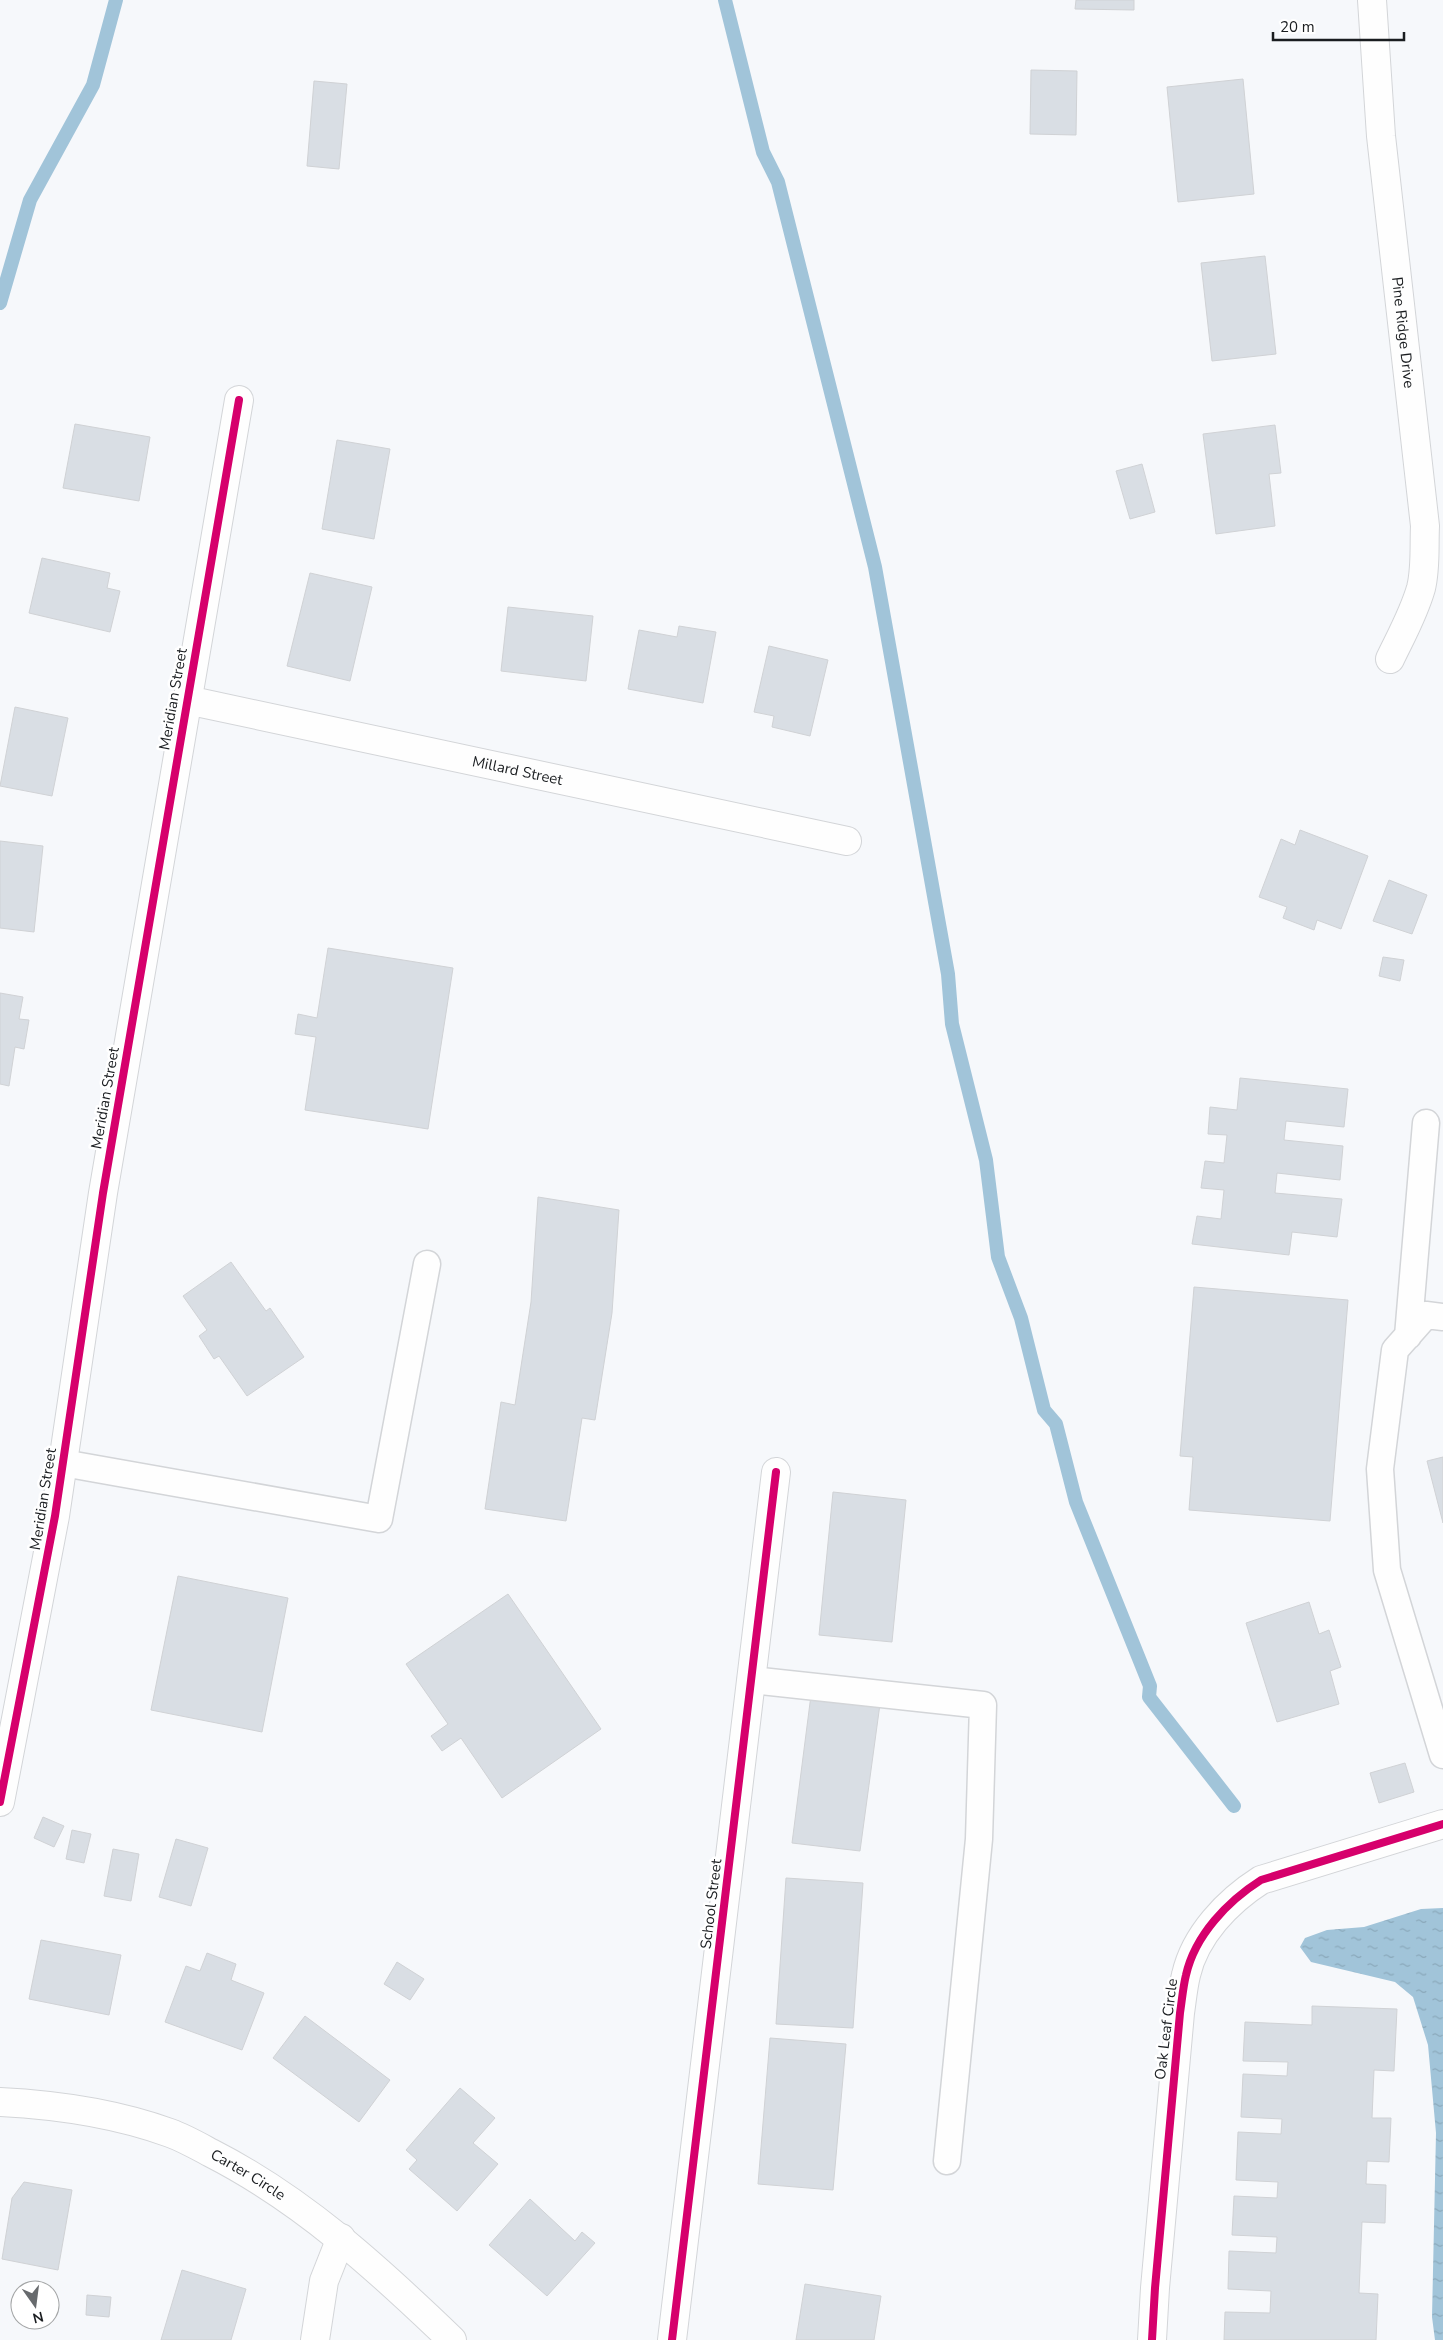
<svg xmlns="http://www.w3.org/2000/svg" width="1443" height="2340" viewBox="0 0 1443 2340" font-family="'Nunito Sans',sans-serif">
<style>
.water{fill:url(#water-ripples)}
.lines{fill:none;stroke-linecap:round;stroke-linejoin:round}
.stream{stroke:#a1c4d9;stroke-width:14}
.building{fill:#d9dee4;stroke:#d0d2d5}
.service-casing{stroke:#d3d5d8;stroke-width:29}
.minor-casing{stroke:#d3d5d8;stroke-width:30}
.service{stroke:#fefefe;stroke-width:26}
.minor{stroke:#fefefe;stroke-width:28}
.cycleway-casing{stroke:#fff;stroke-width:11}
.cycleway{stroke:#d6006c;stroke-width:8}
.labels{text-anchor:middle;dominant-baseline:central;stroke-width:5;stroke-linejoin:round;paint-order:stroke}
.street-label{font-size:15px;fill:#1a1d20;stroke:#fff}
</style>
<defs>
<pattern id="water-ripples" width="26" height="14" patternUnits="userSpaceOnUse" patternTransform="scale(1.25)"><rect width="26" height="14" fill="#a1c4d9"/><path d="M2 4q2-2 4 0t4 0M15 11q2-2 4 0t4 0" fill="none" stroke="#8aa8ba"/></pattern>
</defs>
<rect width="100%" height="100%" fill="#f6f8fb"/>
<!-- water -->
<path class="water" d="M1443,1908V2340H1435L1432,2317L1436,2133L1428,2045L1413,1997L1395,1982L1311,1962L1300,1947L1305,1938L1327,1930L1364,1927L1421,1909Z"/>
<g class="lines">
<!-- stream -->
<path class="stream" d="M725,0L763,152L778,182L875,567L948,974L952,1024L986,1160L998,1257L1021,1318L1044,1410L1056,1424L1076,1502L1150,1686L1149,1697L1234,1806
M0,303L30,200L93,85L116,0"/>
</g>
<!-- building -->
<path class="building" d="M1076,0H1134V10L1075,9Z
M1031,70L1077,71L1076,135L1030,134Z
M1243,79L1254,194L1178,202L1167,87Z
M314,81L347,84L339,169L307,166Z
M1265,256L1276,354L1212,361L1201,263Z
M75,424L150,437L139,501L63,488Z
M1275,425L1281,473L1269,474L1275,526L1216,534L1203,434Z
M337,440L390,449L374,539L322,529Z
M1142,464L1155,512L1130,519L1116,471Z
M42,558L110,573L107,588L120,591L110,632L29,613Z
M310,573L372,587L350,681L287,666Z
M508,607L593,616L586,681L501,671Z
M679,626L716,632L703,703L628,689L639,630L677,637Z
M769,646L828,660L810,736L772,727L774,716L754,712Z
M15,707L68,718L52,796L0,786Z
M1300,830L1368,856L1341,929L1317,920L1314,930L1283,918L1287,907L1259,897L1281,839L1295,845Z
M0,841L43,846L34,932L0,928Z
M1389,880L1427,895L1412,934L1373,921Z
M328,948L453,968L428,1129L305,1110L316,1037L295,1034L298,1014L317,1018Z
M1383,957L1404,960L1400,981L1379,976Z
M0,993L23,997L19,1019L29,1020L24,1049L15,1047L9,1086L0,1084Z
M1240,1078L1348,1089L1344,1127L1286,1121L1284,1140L1343,1146L1340,1180L1277,1173L1275,1193L1342,1199L1337,1237L1292,1232L1289,1255L1192,1244L1197,1216L1221,1219L1224,1190L1201,1188L1205,1161L1224,1163L1227,1135L1208,1134L1210,1107L1237,1110Z
M538,1197L619,1210L612,1313L595,1420L582,1418L566,1521L485,1509L501,1402L515,1405L531,1302Z
M231,1262L266,1311L270,1308L304,1357L247,1396L219,1356L214,1359L199,1336L207,1330L183,1296Z
M1194,1287L1348,1300L1330,1521L1189,1510L1193,1457L1180,1456Z
M1443,1457V1523L1427,1461Z
M833,1492L906,1500L892,1642L819,1635Z
M178,1576L288,1598L262,1732L151,1710Z
M508,1594L601,1729L502,1798L461,1738L442,1751L431,1736L448,1724L406,1664Z
M1309,1602L1319,1634L1329,1630L1341,1667L1330,1671L1339,1704L1277,1722L1246,1623Z
M811,1695L880,1704L860,1851L792,1843Z
M1405,1763L1414,1792L1379,1803L1370,1773Z
M43,1817L64,1826L54,1847L34,1838Z
M72,1830L91,1834L84,1863L66,1859Z
M176,1839L208,1848L191,1906L159,1897Z
M113,1849L139,1854L131,1901L104,1896Z
M786,1878L863,1883L853,2028L776,2024Z
M41,1940L121,1955L109,2015L29,1999Z
M207,1953L236,1964L231,1980L264,1993L242,2050L165,2022L186,1966L200,1971Z
M397,1962L424,1979L410,2000L384,1984Z
M1312,2006L1397,2009L1394,2071L1374,2070L1372,2118H1391L1389,2162L1367,2161L1366,2184L1386,2185L1385,2223L1362,2222L1359,2293L1378,2294L1376,2340H1224L1225,2312L1270,2313L1271,2291L1228,2289L1229,2251L1276,2253L1277,2237L1232,2235L1234,2196L1277,2198L1278,2182L1236,2180L1238,2132L1281,2134L1282,2119L1241,2117L1243,2074L1287,2076L1288,2062L1243,2061L1245,2022L1312,2025Z
M305,2016L390,2080L359,2122L273,2058Z
M770,2038L846,2044L833,2190L758,2184Z
M460,2088L495,2118L473,2143L498,2164L457,2211L409,2169L417,2160L406,2150Z
M24,2182L72,2190L58,2270L2,2259L12,2198Z
M530,2199L575,2241L582,2232L595,2243L547,2296L489,2245Z
M182,2270L246,2289L231,2340H161Z
M805,2284L881,2296L874,2340H796Z
M87,2295L111,2297L109,2317L86,2315Z"/>
<g class="lines">
<!-- service casing -->
<g class="service-casing">
<path id="service" d="M1443,1317L1426,1315L1395,1350L1380,1469L1387,1570L1443,1755
M1408,1336L1426,1123
M63,1463L379,1519L427,1264
M751,1680L983,1705L979,1839L947,2161"/>
</g>
<!-- minor casing -->
<g class="minor-casing">
<g id="minor">
<path id="s1" d="M1372,0L1381,136L1425,526C1424,546 1426,568 1421,588C1414,613 1401,636 1390,659"/>
<path id="s2" d="M187,700L847,841"/>
<path d="M0,1802L55,1516L103,1193L239,400"/>
<path id="s3" d="M0,2102C59,2105 115,2113 170,2133C184,2138 198,2146 211,2153C303,2200 378,2269 452,2340"/>
<path d="M315,2340L324,2281L341,2238"/>
<path d="M672,2340L776,1472"/>
<path d="M1152,2340L1155,2288L1180,2013C1182,2000 1183,1987 1186,1975C1195,1935 1228,1901 1261,1880L1443,1824"/>
</g>
</g>
<!-- service -->
<use href="#service" class="service"/>
<!-- minor -->
<use href="#minor" class="minor"/>
<!-- cycleway casing -->
<g class="cycleway-casing">
<path id="cycleway" d="M0,1802L55,1516L103,1193L239,400
M672,2340L776,1472
M1152,2340L1155,2288L1180,2013C1182,2000 1183,1987 1186,1975C1195,1935 1228,1901 1261,1880L1443,1824"/>
</g>
<!-- cycleway -->
<use href="#cycleway" class="cycleway"/>
</g>
<g class="labels">
<!-- street labels -->
<g class="street-label">
<text stroke="none"><textPath href="#s1" startOffset="334">Pine Ridge Drive</textPath></text>
<text transform="translate(173 699) rotate(-80)">Meridian Street</text>
<text stroke="none"><textPath href="#s2" startOffset="338">Millard Street</textPath></text>
<text transform="translate(105 1098) rotate(-80)">Meridian Street</text>
<text transform="translate(43 1499) rotate(-81)">Meridian Street</text>
<text transform="translate(711 1904) rotate(-83)">School Street</text>
<text transform="translate(1166 2029) rotate(-83)">Oak Leaf Circle</text>
<text stroke="none"><textPath href="#s3" startOffset="262">Carter Circle</textPath></text>
</g>
</g>
<!-- north arrow -->
<g transform="translate(35 2305) rotate(166)"><circle r="24" fill="#ffffff" stroke="#a3a5a6"/>
<path d="M0-4L9 19L0 12L-9 19Z" fill="#676a6d"/>
<text y="-8" font-size="14" font-weight="bold" text-anchor="middle" fill="#1a1d20">N</text>
</g>
<!-- scale -->
<path d="M1273 32v8h131v-8" fill="none" stroke="#1a1d20" stroke-width="2.5"/>
<text x="1280" y="32" font-size="15" fill="#1a1d20" stroke="#ffffff" stroke-width="4" paint-order="stroke">20 m</text>
</svg>
